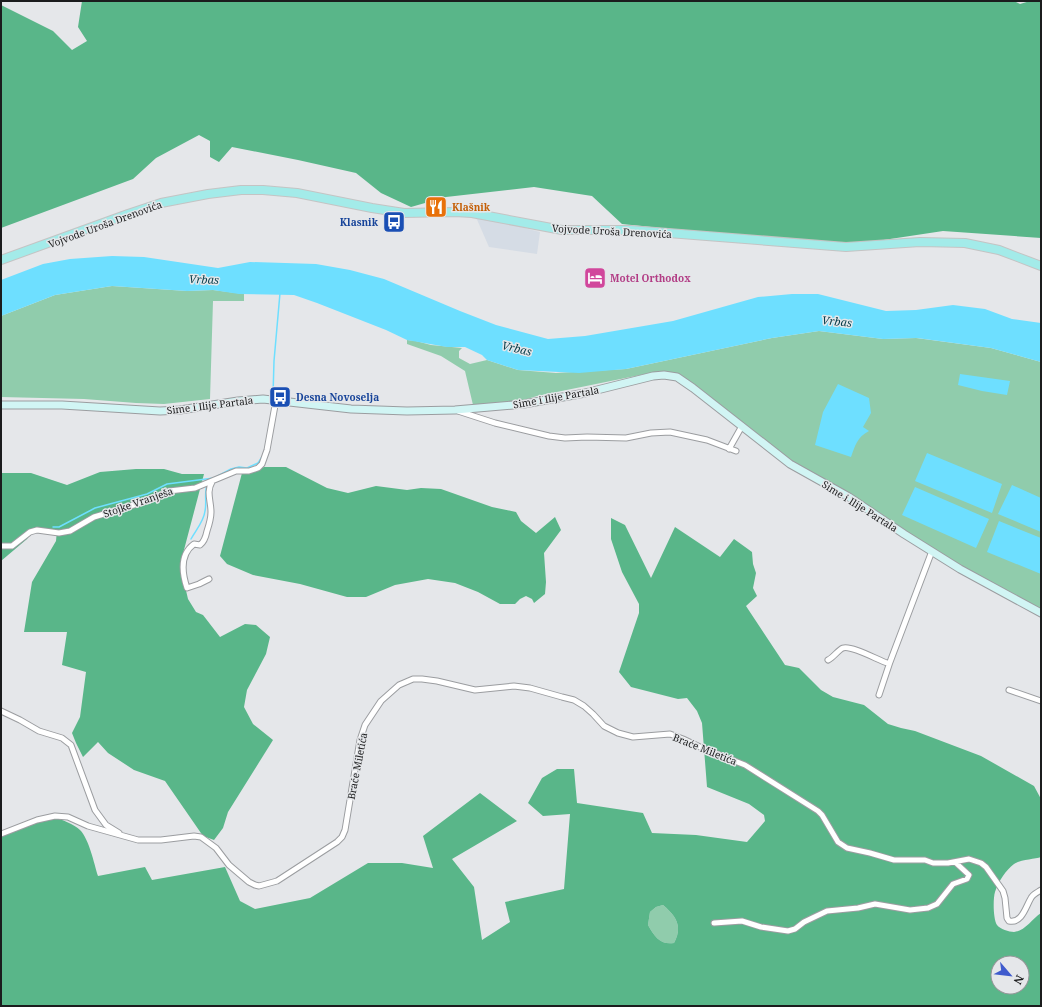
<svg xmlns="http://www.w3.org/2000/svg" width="1042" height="1007" viewBox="0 0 1042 1007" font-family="'Noto Serif',serif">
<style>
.built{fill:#d5dce5}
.green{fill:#90ccac}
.forest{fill:#59b689;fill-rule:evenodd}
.water{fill:#6edfff}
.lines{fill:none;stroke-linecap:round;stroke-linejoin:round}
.stream{stroke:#6edfff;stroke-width:1.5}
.street-casing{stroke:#9b9da0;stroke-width:7}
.secondary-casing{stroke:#9b9da0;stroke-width:9}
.primary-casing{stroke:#c4c4c4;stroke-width:10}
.street{stroke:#fff;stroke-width:5}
.secondary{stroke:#d1f5f4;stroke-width:7}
.primary{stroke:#a3ebe9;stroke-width:8}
.labels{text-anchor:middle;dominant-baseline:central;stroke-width:3;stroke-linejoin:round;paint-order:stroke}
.food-label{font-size:10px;font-weight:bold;fill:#c56008;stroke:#e5e7ea;text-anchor:start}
.transit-label{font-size:10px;font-weight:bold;fill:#164399;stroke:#e5e7ea;text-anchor:end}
.street-label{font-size:10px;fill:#1b1c1d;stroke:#e5e7ea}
.hotel-label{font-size:10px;font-weight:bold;fill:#b23c85;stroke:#e5e7ea;text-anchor:start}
.water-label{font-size:11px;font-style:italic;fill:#063c49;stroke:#e5e7ea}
</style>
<rect width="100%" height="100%" fill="#e5e7ea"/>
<!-- built -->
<path class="built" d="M475,215L540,232L537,254L489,247Z"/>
<!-- green -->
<path class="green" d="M112,286L187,291L213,290L244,294V301H213L210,399L164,404L136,403L84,399L1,397V316L55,295Z
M819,331L883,339L916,338L991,348L1041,362V613L1004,593L790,464L687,383L655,372L537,396L521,401L509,403L473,405L465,371L441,356L407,344V340L416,341L431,345L462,348L459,351V358L470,364L487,360L518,370L556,373L626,369L772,338Z
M663,905C676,916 683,926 674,943C660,945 655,937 648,925L650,912L656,907Z"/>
<!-- forest -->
<path class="forest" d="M82,1H1014L1020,4L1030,1H1041V238L943,231L857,244L661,228L622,224L592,196L534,187L446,197L411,207L381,193L356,173L298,160L232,147L219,162L210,157V141L199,135L156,158L133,179L1,228V5L53,31L72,50L87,41L78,27Z
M264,467H286L327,488L348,493L376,486L407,490L421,488L441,489L492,507L516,512L521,521L536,533L555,517L561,530L544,553L546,582L545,594L534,603L532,599L526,596L520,599L515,604H500L478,592L455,583L428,579L395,585L366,597H347L300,584L253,575L227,564L220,556L242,473H249Z
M136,469H164L182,474H204L180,565L188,599L196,612L203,615L220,637L245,624L256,625L270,637L266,654L247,690L244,707L253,724L273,740L228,812L223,828L214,840L203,836L165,781L134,770L108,753L98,742L83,757L76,743L72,733L80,717L86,672L62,665L67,632H24L32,582L56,541L57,530L34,529L27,539L1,561V473H31L67,485L100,472Z
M611,518L625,525L651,578L675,527L720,557L734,539L752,552L753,564L756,573L753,588L757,596L746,606L785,665L799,668L821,690L833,697L864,705L888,724L901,728L915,731L981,756L1034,786L1041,799V857C1035,859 1019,860 1014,864C1006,870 998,882 995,892C993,898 993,919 997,925C1000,929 1009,932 1014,932C1025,931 1032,919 1041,913V1006H1V837C16,831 38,819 54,818C60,818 75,825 80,830C89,839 94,863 98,876L145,867L152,880L225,867L240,901L255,909L310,898L368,863H402L433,868L423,836L480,793L517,821L452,859L474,887L482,940L510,922L505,902L564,889L570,814L543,816L528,803L542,778L557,769H574L577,803L643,813L652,833L696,835L747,842L765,821L764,815L749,804L707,787L702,723L697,711L687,698L678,699L631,687L619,672L639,613V604L622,572L611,539ZM663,905C676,916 683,926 674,943C660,945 655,937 648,925L650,912L656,907ZM998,963H1022V987H998Z"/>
<!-- water -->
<path class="water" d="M112,256L144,257L218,268L250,262L316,264L350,270L384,279L460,311L496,325L548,339L585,336L673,321L758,297L792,294H818L886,311L916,310L953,305L985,309L1012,319L1041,323V362L991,348L917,338L883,339L819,331L772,338L626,369L579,373L518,370L487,360L482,355L465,347H447L407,340L386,330L317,303L294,295L239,294L213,290L187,291L112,286L55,295L1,316V280L43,264L70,259Z
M960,374L1010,381L1007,395L982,391L958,385Z
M838,384L869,398L871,413L863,427L869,431C857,437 855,446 851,457L815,445L823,412Z
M927,453L1002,484L992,513L915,481Z
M1012,485L1041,498V532L998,514Z
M915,487L989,519L976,548L902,515Z
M999,521L1041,538V574L987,552Z"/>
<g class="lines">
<!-- stream -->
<path class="stream" d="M273,395L274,361L280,293
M53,527H59L95,508L147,494L167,484L214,478L231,469L239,467L247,468L258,463L262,457
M191,539C196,530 204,521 205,511C207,502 204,494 207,485"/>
<!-- street casing -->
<g class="street-casing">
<path id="street" d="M458,411L495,423L549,436L565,438L587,437L626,438L651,433L670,432L707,440L736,451
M729,449L742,426
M1,546H12L30,532L37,530L59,533L70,531L94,517L147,501L169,491L195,488L236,471H249L258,468L262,464L267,450L276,400
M209,579L199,584L187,588C182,573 179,555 194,544L200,545C204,542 206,536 207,531C209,525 211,519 211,512C211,501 206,492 212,482
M828,660C834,657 838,650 843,648C851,645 878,660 887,663L890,662L932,551
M1009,690L1041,701
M879,695L890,662
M1,711L20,720L39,731L62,738L71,745L95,810L106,825L119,833
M1,834L37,820L55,816L68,817L88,826L138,840H161L194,836L201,837L216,848L229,865L249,882L255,885L259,886L277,881L337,842L342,837L345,830L360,740L365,725L381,701L399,685L413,679H422L437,681L475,690L514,686L530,688L562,697L574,700L584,706L593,714L604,726L618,733L633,737L670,734L683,739L702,748L745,765L818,811L822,815L838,842L847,848L870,853L894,860H925L933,863H948L969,859L981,863L986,867L1003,891L1005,898L1007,918L1009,921C1022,924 1026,906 1031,898C1033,894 1038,892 1041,890
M714,923L742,921L761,927L788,931L795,929L804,922L827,911L858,908L875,904L910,910L928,908L937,904L953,884L967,879L969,875L955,862"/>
</g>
<!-- secondary casing -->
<g class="secondary-casing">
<path id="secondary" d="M1,405H62L160,411L180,410L238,401L263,399L351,409L407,411L455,410L524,404L585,393L653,376L664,375L677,377L693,388L790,464L849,497L904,534L960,569L1041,613"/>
</g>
<!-- primary casing -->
<g class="primary-casing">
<path id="primary" d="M1,260L128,214L161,203L208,194L241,190H263L297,193L372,208L404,213L455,212L472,213L562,230H630L846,247L920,242L965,243L999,250L1041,266"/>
</g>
<!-- street -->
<use href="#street" class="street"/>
<!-- secondary -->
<use href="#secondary" class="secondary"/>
<!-- primary -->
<use href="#primary" class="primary"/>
</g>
<!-- icons -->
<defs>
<g id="restaurant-square" transform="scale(1.15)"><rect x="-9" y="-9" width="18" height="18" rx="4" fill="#e8710a" stroke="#e5e7ea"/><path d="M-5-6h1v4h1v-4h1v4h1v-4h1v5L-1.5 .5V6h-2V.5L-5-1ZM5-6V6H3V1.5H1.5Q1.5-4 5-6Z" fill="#fff"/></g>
<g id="bus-square" transform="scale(1.15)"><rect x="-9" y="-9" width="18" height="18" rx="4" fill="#1a4fb4" stroke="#e5e7ea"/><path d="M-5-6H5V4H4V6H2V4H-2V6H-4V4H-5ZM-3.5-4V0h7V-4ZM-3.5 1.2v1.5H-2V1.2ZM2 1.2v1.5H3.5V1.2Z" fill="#fff"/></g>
<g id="hotel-square" transform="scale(1.15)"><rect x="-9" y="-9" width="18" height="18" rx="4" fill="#d1479c" stroke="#e5e7ea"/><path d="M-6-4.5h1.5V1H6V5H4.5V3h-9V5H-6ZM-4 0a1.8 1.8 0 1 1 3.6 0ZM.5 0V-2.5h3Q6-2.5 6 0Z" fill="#fff"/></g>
</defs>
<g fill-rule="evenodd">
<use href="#restaurant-square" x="436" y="207"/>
<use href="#bus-square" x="394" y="222"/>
<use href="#hotel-square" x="595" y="278"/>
<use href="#bus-square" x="280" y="397"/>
</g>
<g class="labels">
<!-- food labels -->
<g class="food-label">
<text x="452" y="207">Klašnik</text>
</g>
<!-- transit labels -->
<g class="transit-label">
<text x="378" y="222">Klasnik</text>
<text x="296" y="397" text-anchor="start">Desna Novoselja</text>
</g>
<!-- street labels -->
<g class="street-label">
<text transform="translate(105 224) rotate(-20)">Vojvode Uroša Drenovića</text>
<text transform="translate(612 231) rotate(3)">Vojvode Uroša Drenovića</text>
<text transform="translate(556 397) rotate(-10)">Sime i Ilije Partala</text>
<text transform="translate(210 405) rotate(-7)">Sime i Ilije Partala</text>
<text transform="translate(138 502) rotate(-19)">Stojke Vranješa</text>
<text transform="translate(860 506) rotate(32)">Sime i Ilije Partala</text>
<text transform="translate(705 749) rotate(22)">Braće Miletića</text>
<text transform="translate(357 766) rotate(-79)">Braće Miletića</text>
</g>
<!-- hotel labels -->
<g class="hotel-label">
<text x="610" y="278">Motel Orthodox</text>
</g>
<!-- water labels -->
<g class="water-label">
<text transform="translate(204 279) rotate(2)">Vrbas</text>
<text transform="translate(837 321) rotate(6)">Vrbas</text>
<text transform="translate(517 348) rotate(13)">Vrbas</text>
</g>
</g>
<!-- border -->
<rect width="1042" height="1007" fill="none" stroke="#1b1c1d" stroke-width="4"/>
<!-- north arrow -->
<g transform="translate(1010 975) rotate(118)"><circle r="19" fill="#e5e7ea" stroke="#949698"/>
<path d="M0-3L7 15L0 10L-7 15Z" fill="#3f5bcd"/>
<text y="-6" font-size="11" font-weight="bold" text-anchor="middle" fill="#1b1c1d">N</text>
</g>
</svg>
